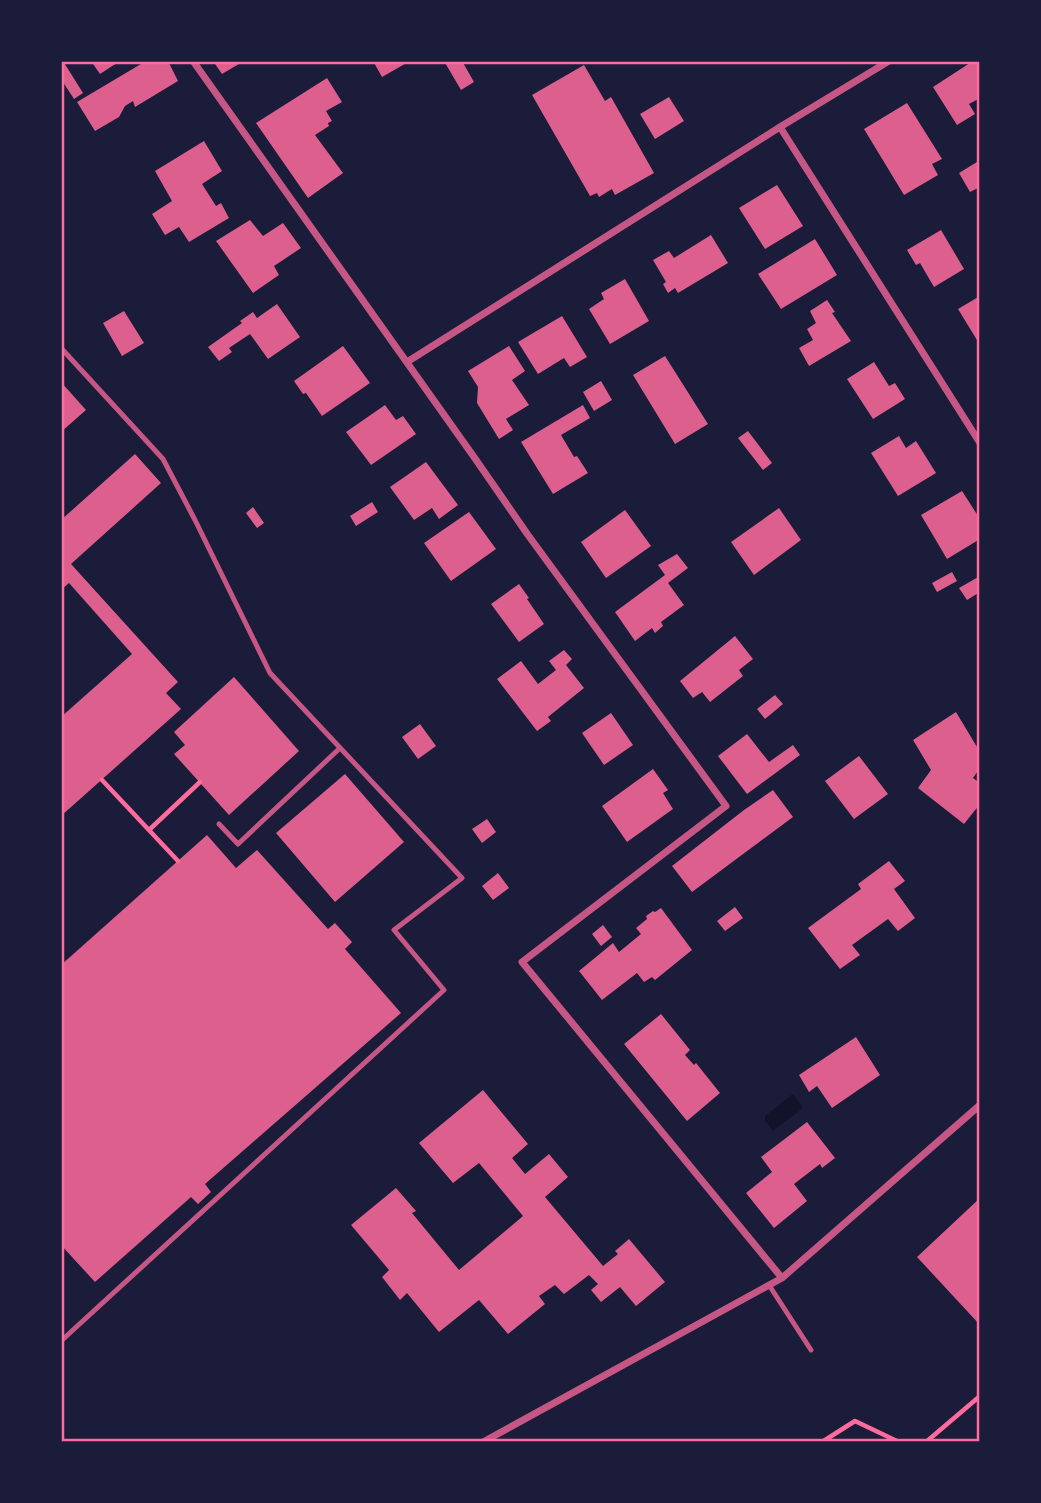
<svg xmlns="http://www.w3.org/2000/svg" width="1041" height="1503" viewBox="0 0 1041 1503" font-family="Karla,sans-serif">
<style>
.water{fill:#12122b}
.building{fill:#dd5f8e}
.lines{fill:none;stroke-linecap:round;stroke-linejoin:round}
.path{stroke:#ff6b9d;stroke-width:4.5}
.service{stroke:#c65784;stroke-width:5}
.minor{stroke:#c65784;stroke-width:7}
.neatline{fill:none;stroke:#ff6b9d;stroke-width:2.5}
</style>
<rect width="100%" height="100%" fill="#1b1b3a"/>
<!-- water -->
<path class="water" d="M793,1094L803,1108L773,1131L765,1121V1116Z"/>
<!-- building -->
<path class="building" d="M63,61L83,93L74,99L61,79V62Z
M91,61H120L100,74Z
M146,61H168L178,81L135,107L133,101L125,106L119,117L95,131L77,102Z
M213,61H244L222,74Z
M373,61H410L382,77Z
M444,61H462L474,82L461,90Z
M973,61H978L980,65V98L969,104L975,114L957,125L933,87Z
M584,65L605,101L611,97L654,173L615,195L612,189L599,197L597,193L590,196L532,95Z
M327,78L342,102L326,111L332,121L328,123L329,126L315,135L343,173L308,198L256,123Z
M669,97L684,121L655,139L640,114Z
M907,103L942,159L932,164L938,175L904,195L864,129Z
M204,141L222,171L202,184L216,206L221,203L229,218L189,242L179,227L165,235L152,214L172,201L155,171Z
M977,162L980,166V187L970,192L959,173Z
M777,185L803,226L765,249L739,208Z
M250,220L263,236L283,223L301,248L274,266L279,275L253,293L216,241Z
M941,230L964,269L934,287L920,263L916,265L907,250Z
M711,235L728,263L678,293L675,288L668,293L663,284L666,282L653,260L669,251L674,258Z
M815,239L837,275L781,309L758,274Z
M625,279L649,321L610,344L589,309L604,299L601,293Z
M980,296V345L958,309Z
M827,300L835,312L832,313L851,341L809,366L799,348L813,340L807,329L816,323L810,311Z
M277,304L300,337L268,359L250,334L229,348L232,352L219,361L208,347L242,323L240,321L253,312L257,318Z
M124,311L144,343L122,356L103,323Z
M562,316L587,357L570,367L564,358L538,374L518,342Z
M343,346L370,383L322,416L306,393L303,394L294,381Z
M509,346L525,371L512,380L529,405L506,419L513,430L499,439L477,403L478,387L468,371Z
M665,356L708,424L675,444L633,375Z
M874,362L889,386L895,383L905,399L873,419L847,379Z
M601,381L612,400L594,411L583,392Z
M61,382L86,410L61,432Z
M385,405L396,420L403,416L416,434L371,465L346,432Z
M583,405L590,418L561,435L574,457L577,456L588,473L553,494L521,442Z
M748,431L772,463L763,470L738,438Z
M899,436L906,448L916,441L936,473L898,496L871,453Z
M135,454L161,483L71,564L178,682L166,693L181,709L61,816V717L132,654L69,583L61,590V520Z
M426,462L458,505L439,519L432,508L414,520L390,487Z
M962,491L980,519V539L947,559L921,515Z
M372,502L378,512L356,526L350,516Z
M253,507L264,523L257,528L246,513Z
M779,508L801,540L754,575L731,542Z
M625,510L651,546L606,578L581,542Z
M469,512L496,549L451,581L424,543Z
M677,554L688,568L668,583L684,605L661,622L663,626L655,633L652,628L635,641L615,612L665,575L658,565Z
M952,572L957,581L937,592L932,583Z
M980,576V592L967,600L959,588Z
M519,584L529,598L527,599L544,624L519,642L491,604Z
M735,636L753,659L739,670L743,676L710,702L702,692L693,698L680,681Z
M564,650L572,659L566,665L584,688L548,717L551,721L537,731L497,679L521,661L538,684L556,670L549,661Z
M234,677L299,751L229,815L174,754L185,745L174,732Z
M775,695L783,704L765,719L757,709Z
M956,712L980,752V768L973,778L980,783V804L964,824L918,788L931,770L913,740Z
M611,713L633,745L604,765L582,733Z
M420,724L436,746L418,759L402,737Z
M747,734L769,762L793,745L800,755L747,794L718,756Z
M859,756L888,794L854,819L825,781Z
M653,769L668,790L663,793L673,809L627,842L602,806Z
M345,774L404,842L335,902L276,833Z
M773,790L793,817L692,892L672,866L744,810Z
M487,819L496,832L482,843L472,829Z
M207,835L236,868L257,850L328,929L335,923L352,942L345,949L401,1013L205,1184L211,1192L198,1204L191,1197L95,1282L61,1245V965Z
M889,861L905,881L894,889L915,918L898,931L888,919L852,945L860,955L840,969L808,928L861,889L858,884Z
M498,873L509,888L493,900L482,886Z
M735,907L743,918L725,931L717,921Z
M661,908L692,950L655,980L652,977L644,982L637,973L602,1000L579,971L613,943L619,952L641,934L636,928L647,919L646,916L653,911L655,912Z
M603,925L612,937L601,946L592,934Z
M661,1014L690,1050L685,1055L694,1065L696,1063L720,1093L687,1121L624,1044Z
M856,1037L880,1075L832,1108L817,1086L809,1092L799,1075Z
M483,1090L528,1144L512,1158L525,1174L549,1154L568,1177L545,1197L603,1266L618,1254L615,1251L629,1239L665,1282L636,1306L620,1287L601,1302L591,1290L598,1284L589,1275L564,1294L555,1285L539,1296L545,1304L508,1334L479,1300L439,1332L407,1293L400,1300L382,1277L389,1270L351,1225L396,1188L416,1211L412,1213L459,1270L523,1216L479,1163L453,1183L419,1143Z
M807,1122L835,1158L822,1168L820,1164L794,1184L807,1201L774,1228L746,1193L772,1172L761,1157Z
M980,1198V1325L917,1257Z"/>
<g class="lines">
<!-- path -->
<path class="path" d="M102,780L178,861
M149,830L200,782
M822,1442L855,1421L899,1442
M926,1442L980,1396"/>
<!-- service -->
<path class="service" d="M61,348L163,459L195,520L270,673L462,878L394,930L444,990L61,1341
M219,824L238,844L340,748
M769,1285L811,1350"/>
<!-- minor -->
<path class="minor" d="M193,61L474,457L528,535L726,806L522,962L782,1278
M780,127L980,443
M407,362L780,127L889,61
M483,1442L782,1278L980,1105"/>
</g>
<!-- border -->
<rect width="1041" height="1503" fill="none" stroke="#1b1b3a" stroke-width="126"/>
<rect x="63" y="63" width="915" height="1377" class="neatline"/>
</svg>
